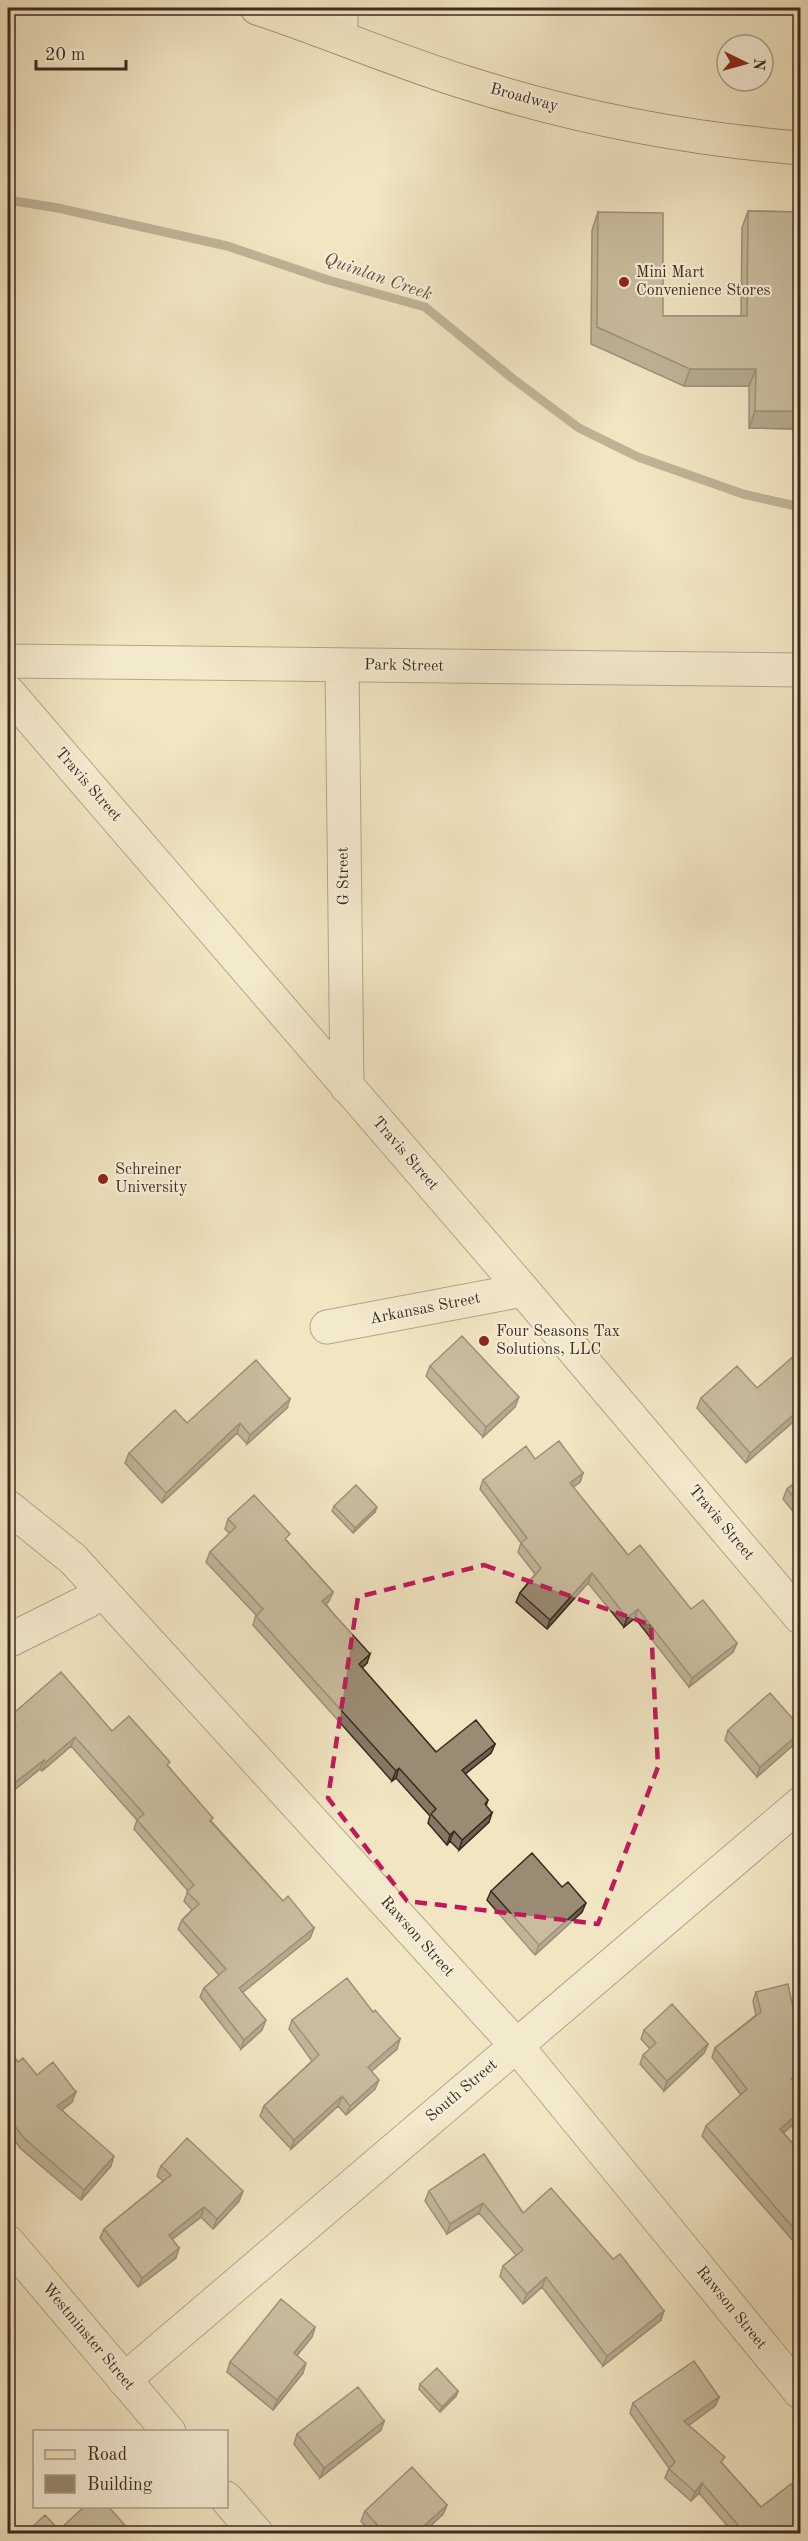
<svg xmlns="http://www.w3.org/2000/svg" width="808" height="2541" viewBox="0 0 808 2541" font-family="'Old Standard TT',serif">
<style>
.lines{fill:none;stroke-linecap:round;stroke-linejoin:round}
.stream{stroke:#837560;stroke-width:9}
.minor-casing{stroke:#695a48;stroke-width:35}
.major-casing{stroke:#3c2b1f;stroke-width:35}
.minor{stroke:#f6eed7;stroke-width:33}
.major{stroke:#f1e5c2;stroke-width:33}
.wall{fill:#847864;stroke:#3c2b1f;stroke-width:1.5}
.shaded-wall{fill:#6c6251;stroke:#3c2b1f;stroke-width:1.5}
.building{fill:#9a8c74;stroke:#3c2b1f;stroke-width:1.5}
.marked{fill:none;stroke:#c2185b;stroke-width:4.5;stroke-dasharray:12 8;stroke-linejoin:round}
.poi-dot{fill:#8f2418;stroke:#f6eed7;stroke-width:2}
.labels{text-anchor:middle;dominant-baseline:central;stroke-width:4.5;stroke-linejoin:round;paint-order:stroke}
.street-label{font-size:16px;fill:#3c2b1f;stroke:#f6eed7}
.poi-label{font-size:16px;fill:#3c2b1f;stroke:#f6eed7;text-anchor:start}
.water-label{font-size:18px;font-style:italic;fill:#60503f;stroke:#f6eed7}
</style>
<rect width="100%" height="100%" fill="#f1e5c2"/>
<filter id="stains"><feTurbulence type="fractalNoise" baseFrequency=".00333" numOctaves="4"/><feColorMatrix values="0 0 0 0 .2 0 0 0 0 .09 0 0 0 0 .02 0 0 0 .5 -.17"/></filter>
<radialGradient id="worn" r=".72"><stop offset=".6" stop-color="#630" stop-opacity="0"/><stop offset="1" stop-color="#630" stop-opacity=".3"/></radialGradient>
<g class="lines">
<!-- stream -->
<path class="stream" d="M8,200L58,208L227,246L328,280L425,307L512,378L579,428L638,457L743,494L800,507"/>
<!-- minor casing -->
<g class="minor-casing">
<path id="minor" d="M341,8V36
M8,661L800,670
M342,665L347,1087
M8,692L523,1290L800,1617
M327,1327L523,1290
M8,1507L73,1559L516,2045L800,2392
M8,1641L88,1601L99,1589
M8,2242L169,2432
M124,2380L800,1804
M226,2498L257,2534"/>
</g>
<!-- major casing -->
<g class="major-casing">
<path id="major" d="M257,8C327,31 396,61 467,83C574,117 688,139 800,148"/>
</g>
<!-- minor -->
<use href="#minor" class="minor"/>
<!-- major -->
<use href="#major" class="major"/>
</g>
<!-- wall -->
<path class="wall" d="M748,211L801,212V416L796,429L749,428V386H684L591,344L592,230L598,212L663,316H741L742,228Z
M801,1360V1415L746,1463L697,1408L701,1398L757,1388Z
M430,1366L515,1407L483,1437L426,1376Z
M287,1408L247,1444L237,1433L162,1503L125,1463L129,1453L187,1423Z
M535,1459L583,1473L580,1482L573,1487L628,1555L691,1609L737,1643L733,1652L689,1687L635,1618L624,1627L588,1583L547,1629L516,1602L520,1593L535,1574L518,1552L521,1543L480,1489L483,1480Z
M801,1478V1521L783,1499L787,1489Z
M334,1506L375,1512L353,1533L332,1511Z
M228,1519L287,1541L333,1592L329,1601L326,1604L367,1663L362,1668L436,1752L495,1744L491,1753L465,1774L488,1800L486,1806L489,1822L459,1850L450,1841L447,1845L428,1823L430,1816L396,1778L392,1781L253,1625L256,1615L206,1562L210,1552L230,1534L225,1529Z
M8,1719L112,1731L169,1767L212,1822L283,1901L314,1928L310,1938L242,1992L262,2030L241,2049L200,1997L204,1988L219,1975L178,1929L182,1920L192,1910L184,1901L188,1891L134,1829L137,1820L71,1746L42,1771L40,1769L8,1795V1735L9,1734L8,1732Z
M728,1730L801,1732V1735L799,1740L757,1777L725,1740Z
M491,1891L582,1912L535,1955L487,1900Z
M756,1992L797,2026L801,2023V2076L794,2082L801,2089V2117L783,2133L801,2153V2250L702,2136L706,2126L741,2095L712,2057L715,2048L756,2015L753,2001Z
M292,2020L397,2049L371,2071L375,2089L346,2115L338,2106L291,2149L260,2116L264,2106L312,2061L289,2029Z
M644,2030L708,2044L704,2053L664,2091L640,2064L643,2055L650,2049L641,2039Z
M8,2049L18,2062L72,2102L62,2110L111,2166L81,2200L20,2148L8,2131Z
M484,2154L523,2213L661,2320L603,2366L542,2287L523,2304L500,2276L503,2266L516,2255L479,2213L447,2234L425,2201L429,2191Z
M161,2166L243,2191L239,2201L213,2229L201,2217L172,2239L176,2258L138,2287L100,2238L104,2229L163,2181L157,2176Z
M315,2327L312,2337L297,2355L303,2373L273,2410L227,2372L230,2362Z
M420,2384L458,2391L456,2396L440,2412L419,2389Z
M719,2397L715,2406L688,2425L761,2507L731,2530L699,2493L691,2501L665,2478L669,2468L630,2413L633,2403Z
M384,2421L381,2430L320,2478L294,2444L297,2434Z
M447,2505L443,2514L422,2534H372L361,2521L365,2511Z"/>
<!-- shaded-wall -->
<path class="shaded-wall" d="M690,369H756L749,386H684Z
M755,411H801V416L796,429L749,428Z
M519,1397L515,1407L483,1437L486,1427Z
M290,1399L287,1408L247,1444L250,1435Z
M801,1408V1415L746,1463L750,1453Z
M240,1423L237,1433L162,1503L166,1493Z
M583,1473L580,1482L566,1493L570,1483Z
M377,1507L375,1512L353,1533L355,1528Z
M592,1573L588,1583L547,1629L550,1620Z
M333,1592L329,1601L319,1610L322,1601Z
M638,1609L635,1618L624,1627L627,1618Z
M737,1643L733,1652L689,1687L692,1678Z
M370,1654L367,1663L355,1674L359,1664Z
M801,1732L799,1740L757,1777L760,1767Z
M75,1737L71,1746L42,1771L46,1762Z
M495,1744L491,1753L458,1780L462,1770Z
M44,1760L40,1769L8,1795V1788Z
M399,1768L396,1778L392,1781L396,1771Z
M492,1813L489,1822L459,1850L462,1840Z
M454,1831L450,1841L447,1845L450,1835Z
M586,1903L582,1912L535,1955L539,1945Z
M314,1928L310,1938L236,1998L239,1988Z
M266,2020L262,2030L241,2049L244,2040Z
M400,2039L397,2049L365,2077L368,2067Z
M708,2044L704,2053L664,2091L667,2081Z
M801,2070V2076L787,2088L791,2079Z
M379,2080L375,2089L346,2115L350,2106Z
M76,2092L72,2102L54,2116L57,2106Z
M342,2096L338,2106L291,2149L294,2140Z
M801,2111V2117L777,2139L780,2129Z
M114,2156L111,2166L81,2200L84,2190Z
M243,2191L239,2201L213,2229L217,2219Z
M483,2203L479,2213L447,2234L450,2224Z
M204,2207L201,2217L165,2245L169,2235Z
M179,2248L176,2258L138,2287L142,2278Z
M546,2277L542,2287L523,2304L527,2294Z
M664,2311L661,2320L603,2366L607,2356Z
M315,2327L312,2337L291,2363L294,2353Z
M306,2363L303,2373L273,2410L277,2400Z
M458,2391L456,2396L440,2412L442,2407Z
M719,2397L715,2406L681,2431L684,2421Z
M384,2421L381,2430L320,2478L324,2468Z
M702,2483L699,2493L691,2501L695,2492Z
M447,2505L443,2514L422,2534H415Z"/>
<!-- building -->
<path class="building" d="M748,211L801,212V411H755L756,369H690L597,327L598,212L663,213V316H747Z
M462,1336L519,1397L486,1427L430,1366Z
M795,1355L801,1360V1408L750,1453L701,1398L737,1366L757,1388Z
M256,1360L290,1399L250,1435L240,1423L166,1493L129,1453L175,1410L187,1423Z
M559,1441L583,1473L570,1483L628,1555L640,1545L691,1609L703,1600L737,1643L692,1678L638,1609L627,1618L592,1573L550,1620L520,1593L541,1568L521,1543L527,1538L483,1480L526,1446L535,1459Z
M801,1478V1507L787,1489Z
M356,1485L377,1507L355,1528L334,1506Z
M254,1495L290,1534L285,1539L333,1592L322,1601L370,1654L359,1664L436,1752L476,1720L495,1744L462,1770L488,1800L485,1804L492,1813L462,1840L454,1831L450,1835L431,1814L436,1809L399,1768L396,1771L256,1616L263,1609L210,1552L236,1527L228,1519Z
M61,1672L112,1731L129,1716L170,1762L167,1765L213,1818L210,1821L283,1901L288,1896L314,1928L239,1988L266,2020L244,2040L204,1988L226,1969L182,1920L199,1904L187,1892L194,1885L137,1820L144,1814L75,1737L46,1762L44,1760L8,1788V1735L16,1728L8,1718Z
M770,1693L801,1728V1732L760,1767L728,1730Z
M532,1853L562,1887L568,1882L586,1903L539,1945L491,1891Z
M347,1978L373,2012L375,2010L400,2039L368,2067L379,2080L350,2106L342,2096L294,2140L264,2106L319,2055L292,2020Z
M788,1984L797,2026L801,2023V2070L791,2079L801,2089V2111L780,2129L801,2153V2237L706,2126L747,2089L715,2048L761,2012L756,1992Z
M672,2004L708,2044L667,2081L643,2055L656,2043L644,2030Z
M8,2049L18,2062L23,2058L37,2075L53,2062L76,2092L57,2106L114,2156L84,2190L24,2138L8,2117Z
M187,2138L243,2191L217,2219L204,2207L169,2235L179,2248L142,2278L104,2229L171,2175L161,2166Z
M484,2154L523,2213L551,2188L613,2259L620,2254L664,2311L607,2356L546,2277L527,2294L503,2266L523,2250L483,2203L450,2224L429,2191Z
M281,2299L315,2327L294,2353L306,2363L277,2400L230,2362Z
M694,2361L719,2397L684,2421L725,2457L721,2462L761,2507L791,2484L801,2496V2534H728L738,2525L702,2483L695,2492L669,2469L675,2462L633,2403Z
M437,2368L458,2391L442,2407L420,2384Z
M358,2387L384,2421L324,2468L297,2434Z
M412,2467L447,2505L415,2534H385L365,2511Z
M85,2506H108L129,2530L126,2534H25L45,2515L59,2530Z"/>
<!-- marked area -->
<path d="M0 0H808V2541H0ZM484,1565L651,1625L658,1767L598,1924L407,1901L328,1798L358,1597Z" fill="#f1e5c2" fill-opacity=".55" fill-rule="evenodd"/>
<path class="marked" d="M484,1565L651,1625L658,1767L598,1924L407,1901L328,1798L358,1597Z"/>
<!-- markers -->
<g class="poi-dot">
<circle cx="624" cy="282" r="6"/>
<circle cx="103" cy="1179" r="6"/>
<circle cx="484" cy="1341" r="6"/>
</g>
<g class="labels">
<!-- street labels -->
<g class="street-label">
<text transform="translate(524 98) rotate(15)">Broadway</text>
<text transform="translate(404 666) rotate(1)">Park Street</text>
<text transform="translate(88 785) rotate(49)">Travis Street</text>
<text transform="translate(344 876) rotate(-91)">G Street</text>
<text transform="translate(405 1154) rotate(49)">Travis Street</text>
<text transform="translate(425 1309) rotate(-11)">Arkansas Street</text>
<text transform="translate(721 1523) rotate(50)">Travis Street</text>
<text transform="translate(417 1937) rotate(48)">Rawson Street</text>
<text transform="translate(462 2091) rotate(-40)">South Street</text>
<text transform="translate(731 2308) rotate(51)">Rawson Street</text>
<text transform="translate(88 2337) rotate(50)">Westminster Street</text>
</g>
<!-- poi labels -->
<g class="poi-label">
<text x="636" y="273">Mini Mart<tspan x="636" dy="18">Convenience Stores</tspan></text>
<text x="115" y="1170">Schreiner<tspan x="115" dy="18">University</tspan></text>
<text x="496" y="1332">Four Seasons Tax<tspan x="496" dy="18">Solutions, LLC</tspan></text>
</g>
<!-- water labels -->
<g class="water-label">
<text transform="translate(378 277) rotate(19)">Quinlan Creek</text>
</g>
</g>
<!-- margin -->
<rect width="808" height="2541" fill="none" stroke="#f1e5c2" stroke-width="30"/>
<rect x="9" y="9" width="790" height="2523" fill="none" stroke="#3c2b1f" stroke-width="3"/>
<rect x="15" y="15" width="778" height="2511" fill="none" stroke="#3c2b1f" stroke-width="1.5"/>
<!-- legend -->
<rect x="33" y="2430" width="195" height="78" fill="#f6eed7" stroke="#aca08d" stroke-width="1.5"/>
<rect x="45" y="2450" width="30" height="9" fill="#f1e5c2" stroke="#aca08d" stroke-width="1.5"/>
<text x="87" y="2460" font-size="18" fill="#3c2b1f">Road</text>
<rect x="45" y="2475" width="30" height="18" fill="#9a8c74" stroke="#aca08d" stroke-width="1.5"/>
<text x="87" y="2490" font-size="18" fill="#3c2b1f">Building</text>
<!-- north arrow -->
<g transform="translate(745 63) rotate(95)"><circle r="28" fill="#f6eed7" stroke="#aca08d" stroke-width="1.5"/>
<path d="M0-4.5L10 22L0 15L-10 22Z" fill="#8f2418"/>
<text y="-9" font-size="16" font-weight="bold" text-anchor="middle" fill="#3c2b1f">N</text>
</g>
<!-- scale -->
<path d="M36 60v9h90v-9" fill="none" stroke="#3c2b1f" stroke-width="3"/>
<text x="45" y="60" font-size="18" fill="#3c2b1f" stroke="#f6eed7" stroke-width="4.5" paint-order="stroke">20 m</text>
<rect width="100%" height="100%" filter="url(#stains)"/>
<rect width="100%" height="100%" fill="url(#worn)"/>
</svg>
